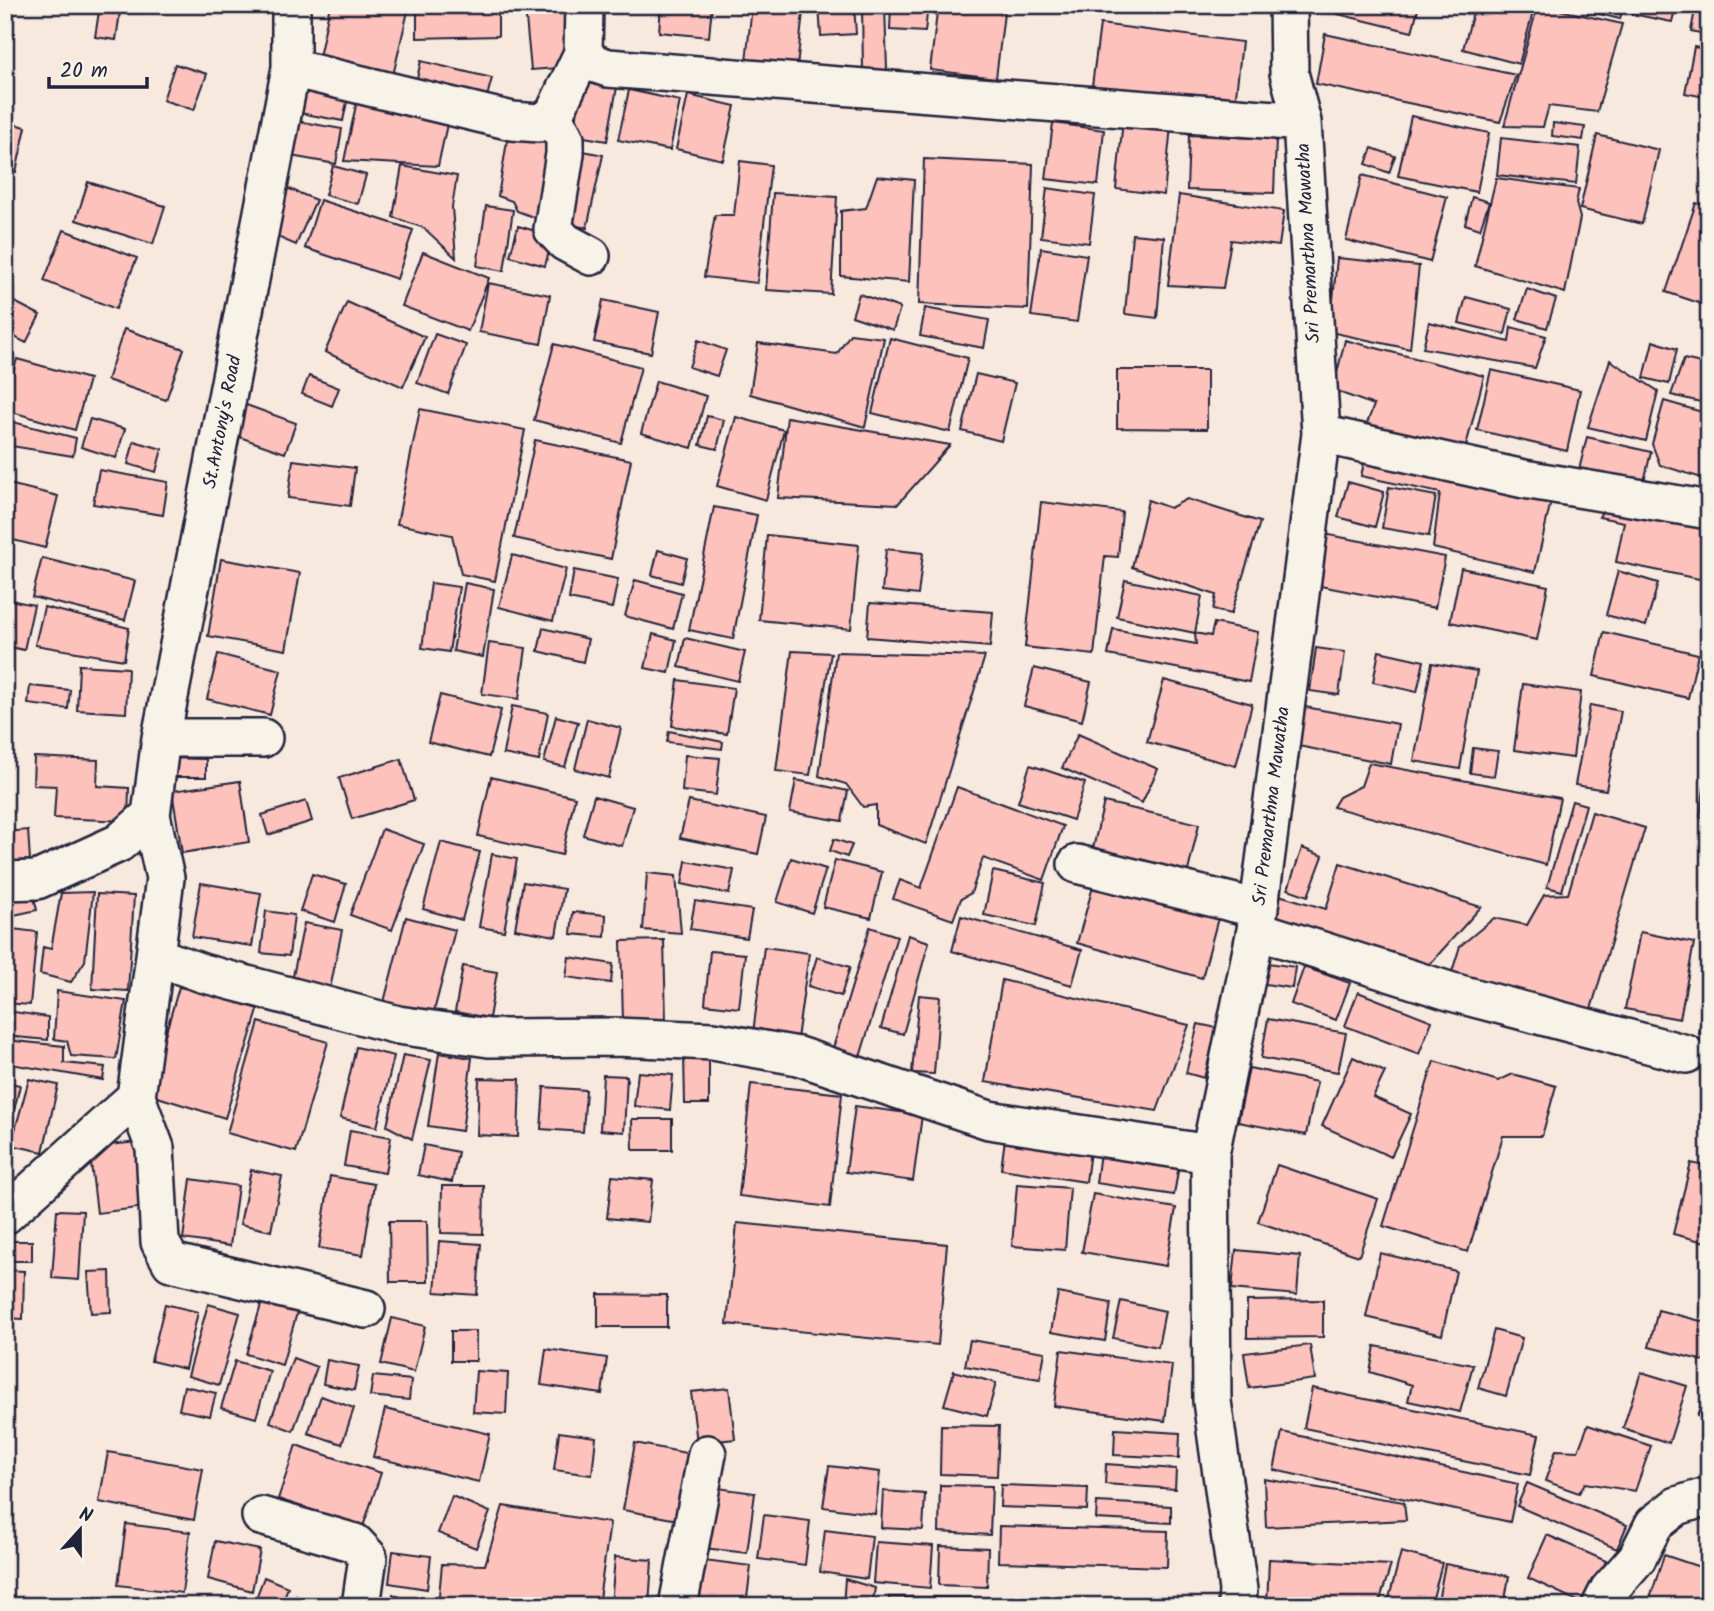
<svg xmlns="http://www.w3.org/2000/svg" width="1714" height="1611" viewBox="0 0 1714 1611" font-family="Kalam,sans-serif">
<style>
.building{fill:#fec2bc;stroke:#22223b;stroke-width:2}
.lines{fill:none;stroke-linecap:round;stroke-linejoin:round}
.street-casing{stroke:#22223b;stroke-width:42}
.street{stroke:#f7f3e8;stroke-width:37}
.labels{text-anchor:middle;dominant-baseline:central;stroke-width:6;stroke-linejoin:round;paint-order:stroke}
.street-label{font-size:19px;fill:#22223b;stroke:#f7f3e8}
</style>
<rect width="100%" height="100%" fill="#f8e9df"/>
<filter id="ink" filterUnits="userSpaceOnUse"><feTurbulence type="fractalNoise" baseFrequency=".0143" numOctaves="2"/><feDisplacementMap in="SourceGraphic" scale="14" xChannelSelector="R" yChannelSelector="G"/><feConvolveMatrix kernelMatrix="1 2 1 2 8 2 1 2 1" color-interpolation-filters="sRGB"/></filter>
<g filter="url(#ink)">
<!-- building -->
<path class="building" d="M100,5H121L116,40L95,37Z
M330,5H381L408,11L391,84L317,67Z
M417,5H498V36L417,38Z
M566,5L572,67L531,70L525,8Z
M599,5H631V9L599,7Z
M661,5H712L709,37L659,32Z
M819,5H854L856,34L821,36Z
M891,5H928L925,32L890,30Z
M938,5H1005L996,78L930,70Z
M1159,5H1210V10Z
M1313,5H1419L1412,32L1313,8Z
M1475,5H1535L1519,64L1463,49Z
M1538,5L1622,24L1597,112L1549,106L1543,127L1504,126Z
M1563,5H1623L1620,19Z
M1634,5H1676L1672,22L1632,14Z
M1696,5H1709V35L1691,31Z
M752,6L803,12L796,76L745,71Z
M862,6H885L887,70L863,71Z
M1100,24L1242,42L1235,104L1092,86Z
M1325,34L1516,75L1500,122L1316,84Z
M1694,47L1709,50V98L1685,93Z
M421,61L492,78L485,104L415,87Z
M175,64L207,74L194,110L163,100Z
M585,75L618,82L607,141L573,135Z
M295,77L350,87L343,121L289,111Z
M629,90L680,101L670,150L618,140Z
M688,95L735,106L723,160L676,149Z
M358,96L449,115L438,166L344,161Z
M1411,116L1489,133L1477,192L1398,176Z
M285,119L342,129L336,164L279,154Z
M1123,120L1171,126L1164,195L1116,189Z
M5,122L26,127L16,172L5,169Z
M1053,123L1104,130L1098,185L1046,179Z
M1553,123L1585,127L1583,140L1552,136Z
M509,129L560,138L552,224L517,211L512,201L498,196Z
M1189,135L1276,139L1274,193L1187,190Z
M1597,135L1659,150L1642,224L1580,209Z
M1501,138L1580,147L1576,184L1497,175Z
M1372,148L1395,156L1389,173L1366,164Z
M574,149L603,155L587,228L558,222Z
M924,159L1033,164L1028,309L919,304Z
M740,161L771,165L757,283L704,277L715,215H734Z
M333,166L366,175L358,204L325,195Z
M402,166L457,176L452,207L456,258L424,228L393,217Z
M1362,175L1447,197L1430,262L1346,240Z
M877,176L914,180L909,282L841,276V211L866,208Z
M1496,178L1579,189L1576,203L1580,218L1565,293L1475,266Z
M88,182L165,206L153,244L76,220Z
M280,185L316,200L296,245L261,230Z
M1047,188L1095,195L1089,243L1041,237Z
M773,193L837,197L831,294L766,290Z
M1179,195L1284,211L1279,246L1231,240L1223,288L1168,285Z
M1472,197L1489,202L1480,229L1465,224Z
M320,200L413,230L397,279L305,248Z
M1696,203L1709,207V294L1705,305L1666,292Z
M486,206L513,210L504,271L477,266Z
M518,226L553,236L545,266L510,256Z
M64,230L137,258L116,309L44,281Z
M1132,234L1164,237L1157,318L1125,314Z
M1041,248L1087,255L1077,322L1031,316Z
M423,252L489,278L468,331L402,306Z
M1337,258L1419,266L1410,349L1330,332Z
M488,283L550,295L541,344L479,332Z
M1527,289L1556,299L1547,328L1517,319Z
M859,294L900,308L893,330L852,316Z
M5,297L40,315L26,343L5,332Z
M1466,297L1511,309L1505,334L1459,323Z
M603,300L659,312L651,353L594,342Z
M347,302L425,337L403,387L325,352Z
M925,308L989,320L984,348L920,336Z
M1429,322L1509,342L1511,327L1546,336L1535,368L1423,348Z
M124,329L184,349L166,400L107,380Z
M435,334L466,345L448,394L417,383Z
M850,334L884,338L865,427L750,394L758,343L837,354Z
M890,338L968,358L950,432L872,413Z
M698,340L726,350L717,376L689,367Z
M1345,340L1484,376L1463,458L1364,431L1374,405L1333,390Z
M1653,341L1677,349L1669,384L1644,378Z
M554,344L641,367L621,443L534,420Z
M17,359L89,379L75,430L5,410V399Z
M1684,359L1709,365V404L1671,395Z
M1610,360L1658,391L1646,441L1588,427Z
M1117,370H1207V429L1117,428Z
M1491,370L1580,390L1567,451L1477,430Z
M976,374L1015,383L1001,441L962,431Z
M309,376L339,388L332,406L302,394Z
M656,381L706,396L692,448L641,433Z
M1664,401L1709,414L1708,480L1660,465L1652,444Z
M238,402L296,423L285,453L228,433Z
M420,409L525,430L495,581L461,574L452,535L397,524Z
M707,416L724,420L717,449L700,445Z
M736,417L784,430L766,500L717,486Z
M787,417L950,445L898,504L778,498Z
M90,419L125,429L116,458L81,447Z
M5,420L76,438L73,456L5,445Z
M1587,437L1651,452L1643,486L1579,470Z
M535,440L631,460L611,559L514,538Z
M134,441L162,449L156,472L128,464Z
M1367,450L1553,492L1535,572L1433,548L1440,493L1361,476Z
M293,460L355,468L350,506L288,498Z
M99,470L168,482L163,515L93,504Z
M1348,482L1384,492L1375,527L1338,517Z
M5,483L58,496L45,548L5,538Z
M1389,487L1436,496L1429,536L1382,528Z
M1187,499L1260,522L1231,614L1213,610L1216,595L1132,567L1148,500L1170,508Z
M1041,502L1122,512L1118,557L1105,556L1094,655L1025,647Z
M1607,502L1709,524V581L1616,562L1624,522L1599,517Z
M714,507L757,515L733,639L689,630Z
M1324,534L1445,557L1435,608L1315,585Z
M767,535L859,545L851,629L759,620Z
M886,549L923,553L918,595L882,591Z
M658,550L687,558L681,583L652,575Z
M512,555L566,569L553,621L499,607Z
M42,558L135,581L125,620L32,597Z
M221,559L300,573L286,650L208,636Z
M1461,568L1548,586L1537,640L1450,622Z
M574,570L618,579L612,608L569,599Z
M1618,571L1658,583L1646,626L1606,615Z
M635,580L682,593L673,629L625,616Z
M1125,580L1202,596L1195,633L1117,617Z
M431,583L459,587L449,652L422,648Z
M465,583L494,589L483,657L453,651Z
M5,599L34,605L24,650L5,646Z
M870,603L993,612L990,647L867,637Z
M44,607L129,628L124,660L35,645Z
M1214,623L1258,632L1249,682L1108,655L1113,629L1196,644L1195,633L1211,636Z
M543,628L588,639L583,662L538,651Z
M1604,632L1698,654L1688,698L1594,676Z
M653,634L676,640L669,673L645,668Z
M685,638L745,652L738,681L679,667Z
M489,643L526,648L519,699L482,694Z
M1316,648L1345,652L1339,695L1310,691Z
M792,651L831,653L810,775L776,771Z
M1379,651L1424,661L1417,692L1373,682Z
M836,652L985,656L926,844L876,825V805L863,807L846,784L819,776Z
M218,654L281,670L270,715L207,699Z
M1432,663L1477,671L1460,769L1414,761Z
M79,665L128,668L126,713L77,710Z
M1034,668L1091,682L1082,721L1024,706Z
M678,680L734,688L727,734L672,726Z
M1164,680L1252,704L1236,766L1147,742Z
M1523,684L1581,692L1573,758L1514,750Z
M30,686L70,690L68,709L28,704Z
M440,695L501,710L489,757L428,742Z
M1590,705L1621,711L1606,790L1575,785Z
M512,706L548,713L539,761L503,754Z
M1305,707L1398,724L1391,764L1298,746Z
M556,716L578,722L565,767L544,762Z
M587,719L621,728L609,778L575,769Z
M669,731L723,742L722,749L667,742Z
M1078,734L1158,769L1142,803L1062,768Z
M1473,748L1498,751L1494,776L1470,773Z
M1709,754V819L1700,817Z
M685,755L720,758L716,795L682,791Z
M34,757L98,760L97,786L129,788L128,821L54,818L56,786L33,785Z
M163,758L206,759V777H163Z
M401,759L414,800L352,819L339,778Z
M1369,763L1560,798L1546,865L1333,807L1339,797L1361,786Z
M1030,765L1085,783L1073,820L1018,802Z
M491,777L575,797L562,855L478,836Z
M796,780L848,791L842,821L790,812Z
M240,781L249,842L182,853L172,791Z
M957,787L1063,826L1044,880L983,858L971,893L961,899L953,920L893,899L900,880L921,888Z
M594,796L633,807L622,846L583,835Z
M306,801L312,821L268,835L262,815Z
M689,801L766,817L758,854L680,838Z
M1572,801L1586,805L1562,891L1547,887Z
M1104,802L1199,824L1185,884L1090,861Z
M1592,812L1645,828L1589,1016L1451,975L1460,946L1494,918L1527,925L1544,895L1568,894Z
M382,829L424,844L392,930L350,915Z
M28,830L30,860L5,862V832Z
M834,839L852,845L847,857L830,851Z
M441,842L480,852L462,920L423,909Z
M1302,848L1323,856L1308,896L1288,889Z
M492,854L517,859L504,931L479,927Z
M791,858L826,869L812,913L777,902Z
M835,860L882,872L871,918L823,907Z
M686,861L734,870L729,894L682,884Z
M1340,863L1481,907L1419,976L1269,930L1279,895L1326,909Z
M993,871L1045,883L1036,926L984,915Z
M647,873L676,876L681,933L643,930Z
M312,874L346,884L335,922L300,911Z
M523,882L564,889L556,936L515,929Z
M201,883L261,893L252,946L192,937Z
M1094,883L1218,918L1202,978L1077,943Z
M31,885L37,910L5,917V890Z
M93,892L85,961L71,982L40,974L43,947L51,949L61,893Z
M97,894L134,896L128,991L92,989Z
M695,901L752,910L747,938L690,929Z
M266,911L294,915L289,956L261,953Z
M573,912L606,915L605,937L571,934Z
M961,916L1082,950L1072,985L952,951Z
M406,917L455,930L433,1015L384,1002Z
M304,923L342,930L330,989L292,981Z
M870,927L897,936L860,1057L833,1048Z
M5,928L37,932L30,1005L5,1003Z
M1640,932L1694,943L1680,1019L1625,1009Z
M908,935L929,942L903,1034L881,1028Z
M664,940L666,1022H623L621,941Z
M764,947L809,953L797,1039L753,1033Z
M710,951L745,954L739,1008L705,1004Z
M569,957L613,964L611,983L566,977Z
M817,957L850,967L841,996L808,986Z
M1255,961L1295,967L1292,988L1252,982Z
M463,966L497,972L489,1018L455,1012Z
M1304,967L1350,983L1336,1020L1291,1004Z
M1709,975V1036L1699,1034Z
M1002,980L1189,1025L1157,1111L985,1082Z
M179,987L260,1004L225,1118L148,1094Z
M57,991L126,1001L116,1059L71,1056L67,1041L54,1039Z
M1358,992L1432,1021L1419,1054L1345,1026Z
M919,995L940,997L934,1074L912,1073Z
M7,1011L48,1017V1040L5,1036Z
M1268,1019L1346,1033L1338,1072L1261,1058Z
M259,1022L328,1042L296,1152L227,1133Z
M1198,1024L1217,1028L1204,1078L1186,1073Z
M5,1040L64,1046V1063L105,1067L103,1080L5,1063Z
M356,1047L394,1056L377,1127L340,1118Z
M439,1053L472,1058L462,1131L428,1126Z
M684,1054H709V1104H685Z
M403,1055L431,1060L412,1139L387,1126Z
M1353,1057L1385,1072L1373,1097L1411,1114L1391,1157L1322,1126Z
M1434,1061L1498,1081L1513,1074L1556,1086L1542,1136H1503L1468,1252L1383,1226Z
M1249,1068L1317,1082L1306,1135L1238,1122Z
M638,1072L673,1075L670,1110L634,1106Z
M603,1075L627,1076L624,1132L600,1130Z
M479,1078L520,1079L518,1137L477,1135Z
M29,1079L58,1085L43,1152L11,1145Z
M5,1082L20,1085L7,1141L5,1140Z
M751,1084L842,1094L830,1207L739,1196Z
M544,1087L586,1090L583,1132L541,1129Z
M855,1106L922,1115L913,1181L846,1172Z
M632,1119H672V1150H633Z
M350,1130L391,1137L385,1173L344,1166Z
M1005,1139L1090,1151L1086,1182L1001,1169Z
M138,1142L146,1207L97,1213L89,1147Z
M424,1145L458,1152L452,1182L418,1175Z
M1100,1152L1179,1165L1174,1195L1096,1183Z
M1691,1163L1709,1167V1243L1673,1234Z
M1277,1165L1378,1199L1359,1256L1258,1222Z
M251,1170L282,1176L271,1231L240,1224Z
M330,1176L374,1184L363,1255L319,1248Z
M612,1176L653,1180L648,1222L607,1218Z
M191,1179L238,1186L230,1246L183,1239Z
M1017,1184L1070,1188L1065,1250L1012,1246Z
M442,1186H484L483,1234L441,1233Z
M1093,1194L1176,1208L1166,1266L1082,1252Z
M57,1210L83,1211L79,1280L52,1278Z
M389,1221H427L428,1282H390Z
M737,1223L947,1244L938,1345L727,1324Z
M5,1241H32V1261H5Z
M439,1241L481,1244L477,1295L435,1292Z
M1236,1250L1300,1256L1297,1295L1232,1289Z
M1380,1253L1456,1271L1442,1335L1366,1317Z
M5,1270L24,1271L23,1319L5,1318Z
M110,1271L111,1312L91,1313L88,1272Z
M266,1289L301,1299L282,1365L246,1354Z
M1058,1293L1111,1303L1105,1341L1051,1332Z
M598,1294L667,1295V1327H598Z
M1323,1300V1337L1247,1338V1301Z
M1121,1301L1165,1311L1158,1347L1113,1338Z
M165,1304L198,1312L185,1369L151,1361Z
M208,1304L240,1313L219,1385L188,1376Z
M1658,1310L1709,1323V1343L1704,1361L1649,1347Z
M392,1318L425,1326L414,1372L381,1364Z
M1494,1330L1522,1338L1506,1396L1478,1388Z
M451,1331H476V1361H451Z
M970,1340L1045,1352L1040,1379L965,1366Z
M1310,1345L1315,1379L1249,1388L1244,1353Z
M1375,1346L1473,1365L1460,1412L1408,1401L1412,1385L1370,1372Z
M546,1349L607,1358L602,1394L541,1385Z
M1061,1350L1172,1365L1165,1421L1054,1406Z
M293,1358L317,1367L293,1431L270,1422Z
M327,1360L359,1366L354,1390L323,1384Z
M235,1361L270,1371L256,1418L221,1408Z
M476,1371L508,1373L506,1414L473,1412Z
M954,1371L996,1383L987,1416L944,1405Z
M1641,1372L1687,1386L1669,1443L1623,1428Z
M373,1376L411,1380L409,1400L370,1396Z
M184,1386L216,1393L210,1416L179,1410Z
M1709,1386V1421L1697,1416Z
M729,1388L735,1439L697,1443L691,1392Z
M1312,1388L1539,1435L1530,1475L1304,1428Z
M321,1396L354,1408L342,1444L308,1433Z
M385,1409L490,1434L479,1482L373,1457Z
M941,1425L999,1426L997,1476L940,1474Z
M1588,1425L1651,1446L1635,1491L1585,1483L1579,1493L1545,1481L1556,1450L1578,1451Z
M1115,1429L1180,1433L1179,1458L1114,1455Z
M559,1432L596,1437L592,1475L554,1470Z
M1282,1432L1518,1484L1510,1522L1274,1470Z
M635,1443L701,1456L689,1522L623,1510Z
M296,1445L381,1473L363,1527L278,1499Z
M108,1452L203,1469L194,1520L99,1502Z
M1106,1464L1176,1469L1175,1489L1105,1484Z
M829,1466L880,1472L875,1514L823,1507Z
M1264,1479L1404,1502L1406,1520L1266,1527Z
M1527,1483L1627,1525L1617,1549L1517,1506Z
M940,1485L992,1486L990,1535L939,1532Z
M1001,1485L1088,1488L1087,1510L1000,1507Z
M703,1486L755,1493L747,1553L695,1547Z
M883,1491L925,1494L923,1530L881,1528Z
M452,1496L490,1512L476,1548L438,1533Z
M1097,1502L1171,1506V1523L1096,1519Z
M503,1506L610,1523L598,1606H438L442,1564L485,1565Z
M764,1515L810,1521L805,1565L758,1559Z
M126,1524L190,1532L182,1593L118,1585Z
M999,1526L1168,1531L1167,1567L998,1562Z
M825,1530L872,1536L867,1579L820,1572Z
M1547,1535L1606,1561L1586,1605L1528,1578Z
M215,1541L260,1550L252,1591L208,1579Z
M876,1542L933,1546L930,1588L873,1583Z
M940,1546L988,1548L987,1587L939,1585Z
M393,1551L431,1556L427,1589L389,1583Z
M1401,1552L1442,1563L1431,1606H1387Z
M1664,1555L1709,1570V1580L1701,1606L1648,1605Z
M615,1557L652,1560L649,1606H611Z
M697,1559L751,1566L746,1606H691Z
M1269,1559L1391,1565L1378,1606H1267Z
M1445,1564L1509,1576L1504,1606H1437Z
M264,1577L288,1587L281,1606H253Z
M845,1579L875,1588L872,1606H843Z
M393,1594L420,1606H389Z
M296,1596L316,1606H294Z
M889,1597L984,1598V1606H889Z"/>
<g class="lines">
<!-- street casing -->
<g class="street-casing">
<path id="street" d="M583,53L593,63L608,68L1302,122
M291,68L512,121L539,123L553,116L583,53L584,5
M553,116L565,139V154L553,229L565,242L591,256
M1321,434L1524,479L1709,510
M263,738H161L291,68V5
M151,815L165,878L155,956L202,973L398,1025L489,1038L615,1037L713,1041L798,1056L989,1120L1210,1154
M1077,864L1259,909
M5,881L37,880L119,843L151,815L161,738
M1256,930L1452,992L1686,1054
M136,1097L155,1148L160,1242L171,1262L366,1309
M5,1215L136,1097L155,956
M261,1516L355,1543L368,1557L361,1606
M678,1606L707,1454
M1237,1606L1238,1590L1212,1401L1210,1154L1256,930L1321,434L1302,122L1289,73L1288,5
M1601,1606L1609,1590L1637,1558L1654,1524L1677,1506L1709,1496"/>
</g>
<!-- street -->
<use href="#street" class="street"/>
</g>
</g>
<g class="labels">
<!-- street labels -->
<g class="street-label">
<text transform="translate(1309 243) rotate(-93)">Sri Premarthna Mawatha</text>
<text transform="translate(223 422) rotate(-79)">St.Antony's Road</text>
<text transform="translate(1272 806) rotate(-83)">Sri Premarthna Mawatha</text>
</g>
</g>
<!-- margin -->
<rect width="1714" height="1611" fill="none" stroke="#f7f3e8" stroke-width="28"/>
<rect x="14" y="14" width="1686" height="1583" fill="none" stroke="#22223b" stroke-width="2.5" filter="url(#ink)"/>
<!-- north arrow -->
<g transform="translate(80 1530) rotate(21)" stroke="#f7f3e8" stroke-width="5" paint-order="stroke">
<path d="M0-5L12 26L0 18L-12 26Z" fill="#22223b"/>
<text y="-10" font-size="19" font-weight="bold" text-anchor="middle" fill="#22223b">N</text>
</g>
<!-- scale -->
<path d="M49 77v10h98v-10" fill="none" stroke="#22223b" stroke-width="3.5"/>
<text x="60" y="77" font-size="21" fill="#22223b" stroke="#f7f3e8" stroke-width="5" paint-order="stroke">20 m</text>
</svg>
